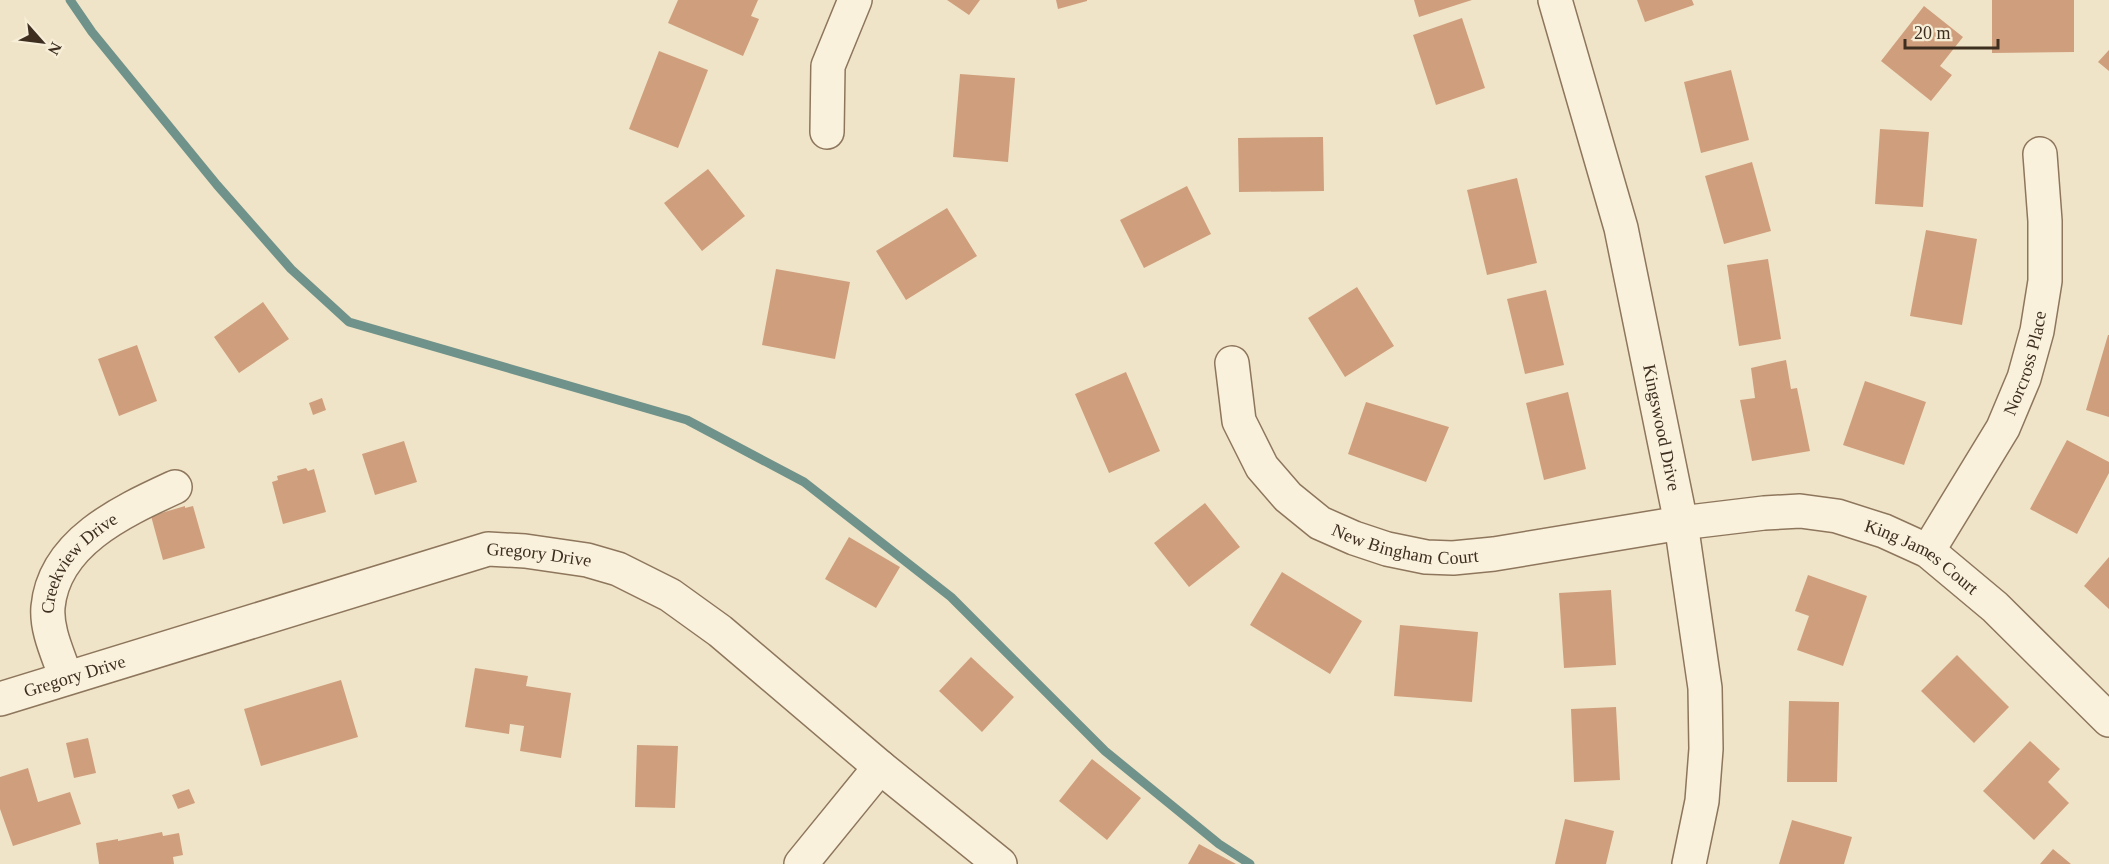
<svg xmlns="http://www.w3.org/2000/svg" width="2109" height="864" viewBox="0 0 2109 864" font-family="'Times New Roman',serif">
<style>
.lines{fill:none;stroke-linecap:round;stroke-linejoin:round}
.stream{stroke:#6f938a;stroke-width:9}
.building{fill:#cf9f7d}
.minor-casing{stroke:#8d765c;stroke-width:36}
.minor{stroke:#faf1dc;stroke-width:33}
.labels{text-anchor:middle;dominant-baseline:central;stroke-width:4.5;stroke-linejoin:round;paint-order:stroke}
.street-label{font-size:18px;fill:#3d2e20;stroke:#f7eed8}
</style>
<rect width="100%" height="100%" fill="#f0e4c8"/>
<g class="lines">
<!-- stream -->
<path class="stream" d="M70,0L92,32L217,185L291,269L349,322L687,420L804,482L951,597L1105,751L1219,844L1250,864"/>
</g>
<!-- building -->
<path class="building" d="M678,0H758L751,16L759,19L743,56L668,23Z
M947,0H980L969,15Z
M1056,0H1087V1L1058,9Z
M1414,0H1472L1419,17Z
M1637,0H1692L1694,5L1645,22Z
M1992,0H2074V52L1992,53Z
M1924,6L1963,37L1940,66L1952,75L1931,101L1881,61Z
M1462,18L1485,88L1436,105L1413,35Z
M2109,50V71L2098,62Z
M659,51L708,70L678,148L629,129Z
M1731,70L1749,140L1701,153L1684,82Z
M960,74L1015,78L1008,162L953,157Z
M1880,129L1929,132L1923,207L1875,204Z
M1323,137L1324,191L1239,192L1238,138Z
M1752,162L1771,231L1724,244L1705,176Z
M708,169L745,216L702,251L664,203Z
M1517,178L1537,263L1487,275L1467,190Z
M1187,186L1211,234L1144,268L1120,220Z
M947,208L977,256L906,300L876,251Z
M1926,230L1977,239L1962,325L1910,316Z
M1768,259L1781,339L1739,346L1727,265Z
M776,269L850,282L835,359L762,345Z
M1357,287L1394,346L1345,377L1308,318Z
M1546,290L1564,365L1525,374L1507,299Z
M263,302L289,339L239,373L214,337Z
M2108,335H2109V417L2086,410Z
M137,345L157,401L119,416L98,359Z
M1786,360L1791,389L1797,388L1810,451L1752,461L1740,400L1755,398L1751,368Z
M1126,372L1160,451L1109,473L1075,394Z
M1865,381L1926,402L1904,465L1843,445Z
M1568,392L1586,469L1544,480L1526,403Z
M322,398L326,410L313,415L309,403Z
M1366,402L1449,427L1426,482L1348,454Z
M2067,440L2109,462V473L2077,534L2030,509Z
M404,441L417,482L375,495L362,454Z
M306,468L308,471L314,469L326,512L283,524L272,482L278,480L277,476Z
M1205,503L1240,547L1189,587L1154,543Z
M185,506V508L193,506L205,548L163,560L151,516Z
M849,537L900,567L876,608L825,579Z
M2109,557V609L2084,586Z
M1282,572L1362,621L1330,674L1250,625Z
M1808,575L1867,596L1843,666L1797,650L1809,616L1795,611Z
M1611,590L1616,665L1564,668L1559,593Z
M1400,625L1478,632L1472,702L1394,696Z
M1957,655L2009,707L1974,743L1921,691Z
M971,657L1014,697L982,732L939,691Z
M475,668L528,676L526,686L571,693L561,758L520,751L524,726L510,724L509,734L465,727Z
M341,680L358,737L261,766L244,709Z
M1789,701L1839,702L1837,782H1787Z
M1616,707L1620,780L1574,782L1571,709Z
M88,738L96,773L74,778L66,743Z
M2030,741L2060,769L2048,782L2069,803L2034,840L1983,791Z
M637,745L678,746L675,808L635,807Z
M1092,759L1141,798L1107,840L1059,801Z
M28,768L38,802L70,792L81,824L13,846L0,809V777Z
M189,789L195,803L178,809L172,795Z
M1565,819L1614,831L1606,864H1555Z
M1792,820L1852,837L1844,864H1779Z
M162,832L163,836L179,833L183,855L173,857L174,864H99L96,843L118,839V841Z
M1199,844L1236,864H1188Z
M2053,849L2071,864H2040Z"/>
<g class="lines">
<!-- minor casing -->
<g class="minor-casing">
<g id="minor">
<path id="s1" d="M1555,0L1621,228L1681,523L1705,688L1706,749L1702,801L1689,864"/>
<path d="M827,132L828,66L855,0"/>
<path id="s2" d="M1232,363L1239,421L1262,467L1288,497L1320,523L1354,538L1387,549L1426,557L1453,558L1494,554L1681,523L1764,513L1800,511L1837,516L1884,531L1928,551L1995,607L2109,720"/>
<path id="s3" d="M1928,551L2003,428L2024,378L2037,331L2045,281V221L2040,154"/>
<path id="s4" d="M66,678C59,656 46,631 48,607C54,542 123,511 175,487"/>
<path id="s5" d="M0,699L488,549L525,551L587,560L618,569L670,595L720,631L880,767L1000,864"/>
<path d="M801,864L880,767"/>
</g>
</g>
<!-- minor -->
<use href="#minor" class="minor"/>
</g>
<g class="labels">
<!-- street labels -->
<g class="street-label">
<text stroke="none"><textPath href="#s3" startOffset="213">Norcross Place</textPath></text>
<text stroke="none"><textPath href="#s1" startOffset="441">Kingswood Drive</textPath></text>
<text stroke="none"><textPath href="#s2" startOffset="280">New Bingham Court</textPath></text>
<text stroke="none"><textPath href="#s5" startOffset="562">Gregory Drive</textPath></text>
<text stroke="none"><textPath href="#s2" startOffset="812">King James Court</textPath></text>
<text stroke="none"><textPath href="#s4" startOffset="129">Creekview Drive</textPath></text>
<text stroke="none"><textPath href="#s5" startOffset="78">Gregory Drive</textPath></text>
</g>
</g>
<!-- north arrow -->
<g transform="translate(42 42) rotate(118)" stroke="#f7eed8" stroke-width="4.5" paint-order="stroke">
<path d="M0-4.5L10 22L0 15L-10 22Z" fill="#3d2e20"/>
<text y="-9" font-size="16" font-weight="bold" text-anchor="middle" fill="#3d2e20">N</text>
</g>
<!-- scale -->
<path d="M1905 39v9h93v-9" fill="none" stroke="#3d2e20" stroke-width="3"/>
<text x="1914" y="39" font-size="18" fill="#3d2e20" stroke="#f7eed8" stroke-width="4.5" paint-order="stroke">20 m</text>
</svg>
